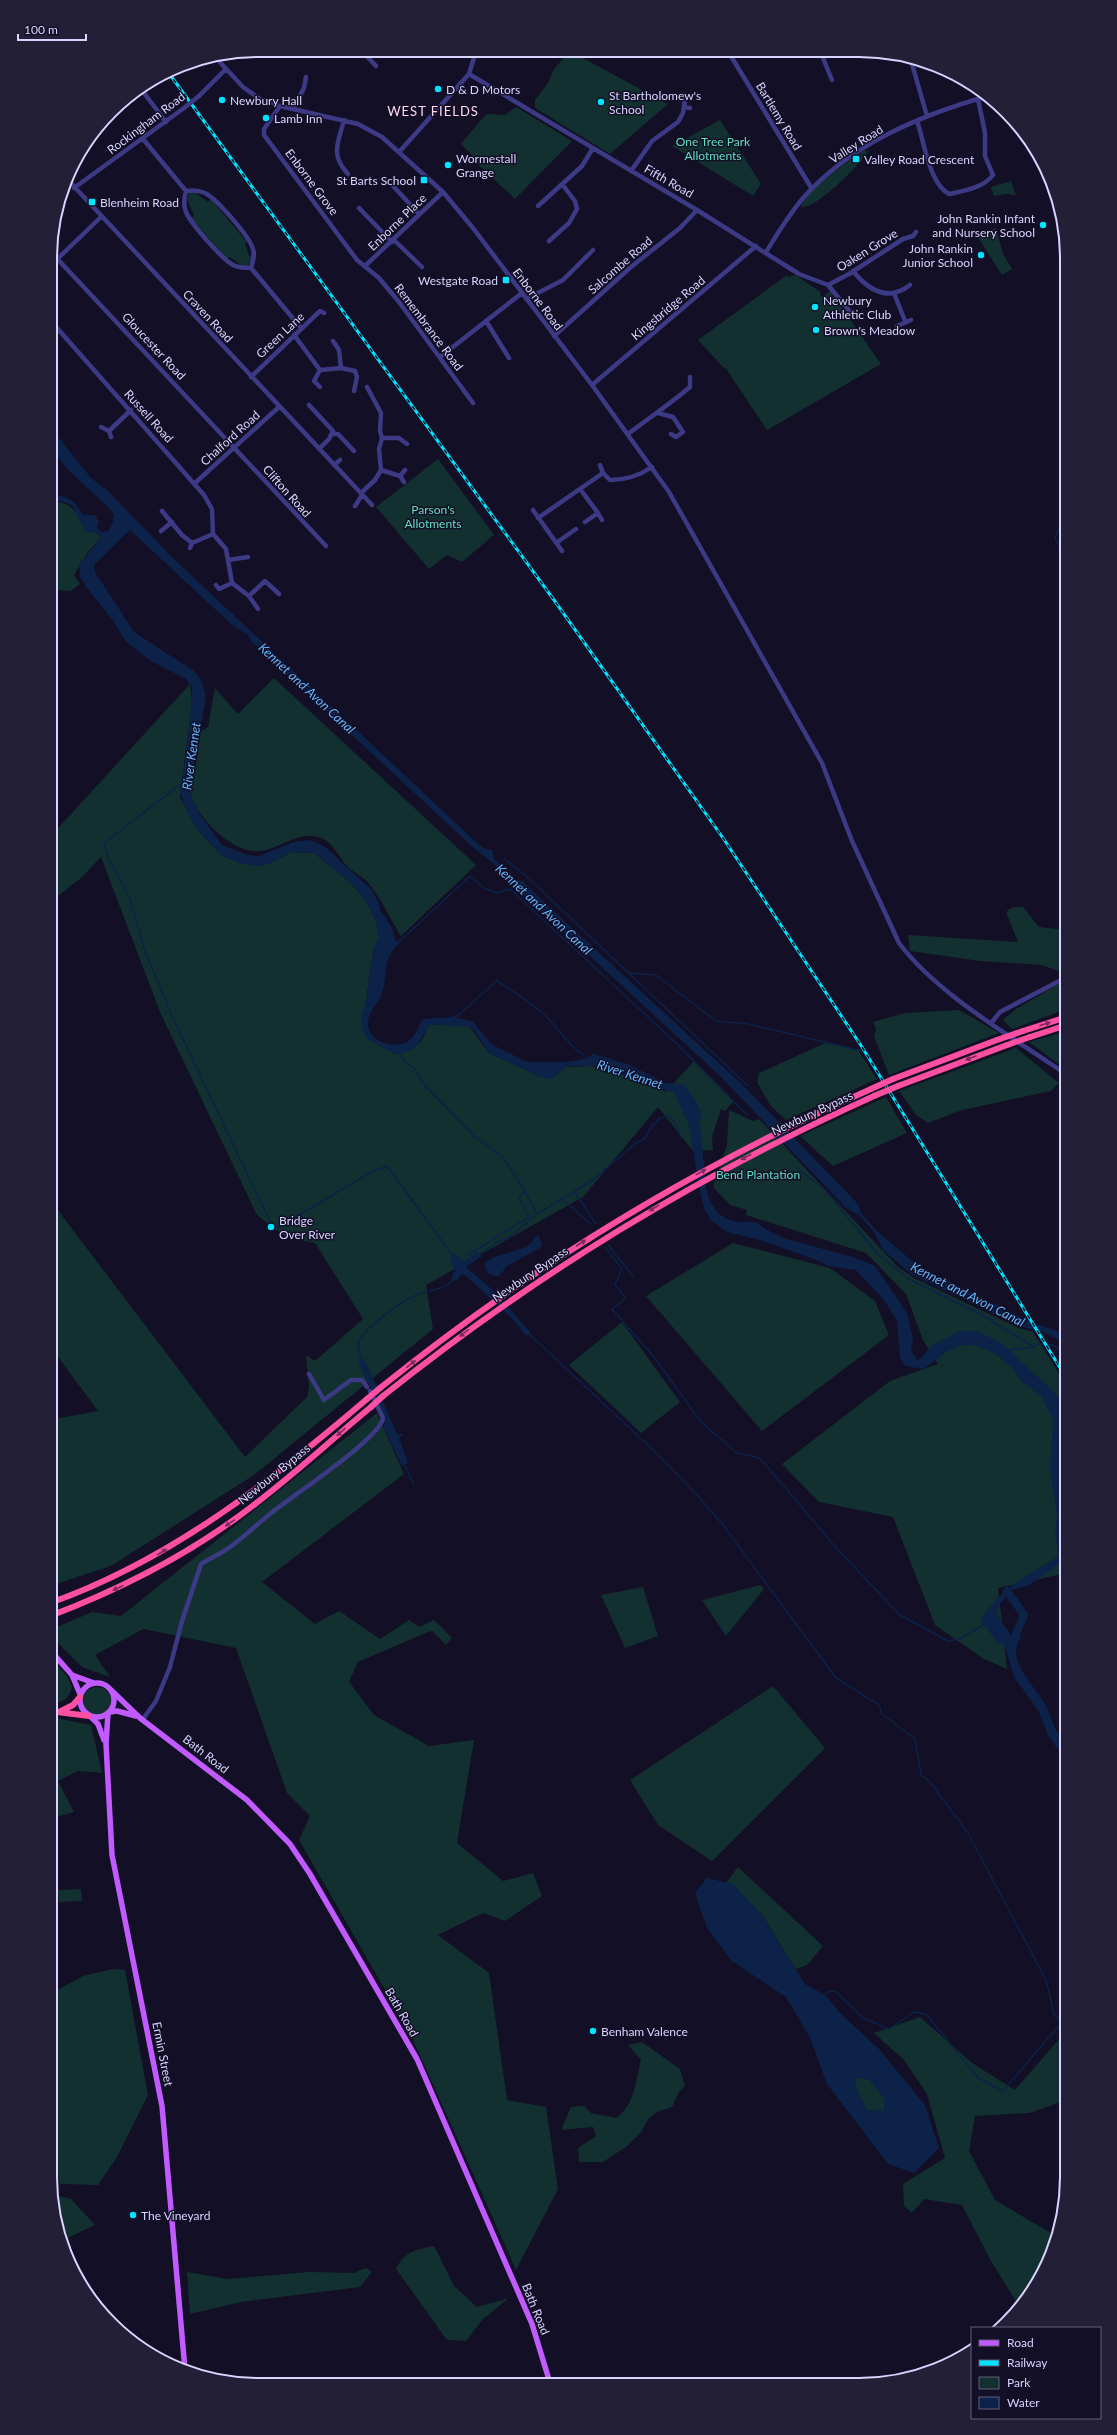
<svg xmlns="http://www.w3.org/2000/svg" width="1117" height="2435" viewBox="0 0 1117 2435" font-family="Lato,sans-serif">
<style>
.green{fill:#12302f}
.water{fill:#0c2248;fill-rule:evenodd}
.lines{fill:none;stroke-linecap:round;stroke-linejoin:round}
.stream{stroke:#0c2248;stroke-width:1.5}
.river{stroke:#0c2248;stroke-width:8}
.minor{stroke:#3d3a85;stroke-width:4.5}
.major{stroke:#c25bff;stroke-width:5.5}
.highway{stroke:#ff4fa3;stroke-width:6}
.rail-casing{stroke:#00e5ff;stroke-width:3}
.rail{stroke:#130f26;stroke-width:1.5;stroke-dasharray:4.5;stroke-linecap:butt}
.minor-bridge{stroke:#3d3a85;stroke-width:4.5}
.highway-bridge{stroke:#ff4fa3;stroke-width:6}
.oneway{fill:#7d2c5e}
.poi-dot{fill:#00e5ff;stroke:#130f26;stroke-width:1.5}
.labels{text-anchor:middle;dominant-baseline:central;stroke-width:3;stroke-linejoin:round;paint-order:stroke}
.poi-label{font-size:12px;fill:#d9d4ff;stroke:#130f26;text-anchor:start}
.street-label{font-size:12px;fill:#d9d4ff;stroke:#130f26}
.park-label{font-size:12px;fill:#5fe0c0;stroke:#130f26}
.neighbourhood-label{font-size:13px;letter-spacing:1px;fill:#ffd6f0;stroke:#130f26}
.water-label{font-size:13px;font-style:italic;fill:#62b6ff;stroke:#130f26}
.rim{fill:none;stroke:#d9d4ff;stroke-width:2}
</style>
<rect width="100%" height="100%" fill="#130f26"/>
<!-- green -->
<path class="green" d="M569,52H572L668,104L610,154L535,108V100L548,83L554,69Z
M516,107L572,141L515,199L470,157L472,155L461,144L486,114L505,115Z
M720,120L761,184L753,196L672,146Z
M865,150L868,152C859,165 817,209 801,207C805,190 850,160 865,150Z
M1011,181L1016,195L1006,194L994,196L991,187Z
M194,192L208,202L211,199L247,242L245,244L249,256H252L249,265L244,267L230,257L227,259L191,218L194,216L187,199L189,193Z
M996,228L1003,254L1012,269L1002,275L976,234Z
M787,275L788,277L795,275L821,292L820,294L822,297L830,291L881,364L767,430L725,367L724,368L698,340Z
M438,459L494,535L462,562L447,555L429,569L376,507Z
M50,501C81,503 73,517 91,533L95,531L101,538L87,553L74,575L80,584L71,591L50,590Z
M274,678L476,865L401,936C390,919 381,898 369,884C364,877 354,873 348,867C339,858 334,843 321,838C300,829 280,849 260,851C233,855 195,816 190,792C188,781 194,773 196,763C198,753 198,742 200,732L208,727L215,688L238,714Z
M190,684L192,704L180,797L199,831L221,855L240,863L260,866L271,863L291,852L314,853L352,884L367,903L376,921L379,937L373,952L362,1028L383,1047L397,1055L421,1042L430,1024L470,1027L489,1053L539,1076L552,1079L565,1067L591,1066L608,1069L666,1092L694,1061L734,1101L725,1111L721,1109L712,1137L713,1150L693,1151L658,1107L583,1197L426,1285L433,1329L254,1475L111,1566L50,1586V1550L52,1549L50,1540V1411L55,1419L98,1411L50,1346V1311L54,1302L50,1265L51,1201L245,1457L307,1397L309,1387L306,1355L315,1361L363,1319L315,1243L287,1238L257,1215L160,1012L101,857L81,878L50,902V837Z
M1013,907H1023L1039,927L1067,930V974L1042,965L980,961L910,951L908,935L1018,942L1006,912Z
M1067,979V1009L1012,1029L1003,1020L1016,1009Z
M959,1010L999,1033L889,1075L874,1036L876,1029L873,1022L905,1013Z
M1067,1031V1061L1061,1066L1029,1042Z
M825,1043L858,1050L877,1079L786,1120L770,1105L757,1082L759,1073Z
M1016,1048L1059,1083L1051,1091L962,1110L928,1123L916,1115L899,1091Z
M886,1097L907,1133L833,1166L800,1136Z
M729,1110L753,1121L759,1119L898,1267L914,1278L989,1314L1019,1328L1033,1332L1067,1386V1573L998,1588L1007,1669L984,1659L935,1625L893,1517L819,1502L782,1464L890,1381L938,1364L923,1340L906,1294L866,1253L746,1215L747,1210L730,1205L713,1187L727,1145Z
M733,1243L830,1268L875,1301L889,1335L762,1431L646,1296Z
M622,1322L680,1402L641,1433L569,1365Z
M377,1413L404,1474L262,1582L315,1624L339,1611L380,1639L409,1620L419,1627L434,1620L452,1638L446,1645L432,1631L428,1632L358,1662L349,1682L374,1715L429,1746L474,1740L457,1843L503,1881L533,1873L542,1896L505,1921L483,1913L438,1935L489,1973L507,2100L546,2107L558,2189L516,2270L411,2035L299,1840L310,1816L287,1793L236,1648L143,1629L95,1655L110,1677L82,1667L50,1635V1630L92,1612L121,1616Z
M761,1585L764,1589L726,1636L702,1600Z
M643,1587L658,1636L625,1648L601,1595Z
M50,1657L67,1676L72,1687C69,1699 62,1704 50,1702Z
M773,1686L825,1748L712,1861L658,1825L630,1780Z
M83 1701a14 14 0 1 1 28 0a14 14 0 1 1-28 0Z
M50,1717L91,1725L102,1773L78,1771L58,1781L74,1812L56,1817L50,1823Z
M738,1867L823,1946L807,1965L796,1969L760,1912L726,1883Z
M81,1889L82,1901L59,1902L58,1890Z
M113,1969L125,1970L148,2095L117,2157L98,2185L60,2184L50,2139V1994L83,1976Z
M920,2017L972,2063L1015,2090L1067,2030V2100L1029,2113L975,2116L969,2151L995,2200L1056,2236L1051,2257L1020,2308L991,2261L962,2205L924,2199L912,2213L904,2206L903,2184L945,2158L927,2094L904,2060L874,2033Z
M642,2042L680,2069L685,2086L679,2092L672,2107L657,2112L649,2118L641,2132L626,2147L603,2162H579L578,2148L596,2136L593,2127L561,2130L571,2107L584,2106L591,2113L616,2118C634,2106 636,2081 641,2060L628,2045Z
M858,2077L870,2080L884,2098V2111L867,2110L855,2086Z
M52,2194L71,2199L95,2225L61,2241L57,2231Z
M434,2246L454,2286L477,2307L509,2298L483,2319L466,2341L447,2340L396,2269C404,2252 417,2249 434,2246Z
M366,2268L372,2272L360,2287L241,2302L190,2314L187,2272L228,2279L309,2272L354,2273Z"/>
<!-- water -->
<path class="water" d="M50,427L91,478L108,491L176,561L475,841L485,849L492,850L494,859L515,879L523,881L544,902L747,1089L858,1204L861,1213L877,1231L917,1265L1030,1322L1067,1334V1344L1045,1333L1019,1326L911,1274L883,1250L874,1232L859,1215L846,1208L721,1077L515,887C511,874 477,852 466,841L251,641L248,635L232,625L130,530L94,565L95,572L134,632L194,671L201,680L206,696L189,791L199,813L222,845L248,855L259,856L294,842L311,840L325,847L371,889L379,903L380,910L392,928L396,942L400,940L401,941C379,965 390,967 382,993C377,1007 365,1013 369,1029C372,1044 400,1049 410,1040C416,1035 418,1026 423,1019L453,1017L473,1022L491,1044L527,1062H567L589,1058L593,1054L627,1064L666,1083L684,1084L697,1102L701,1113L700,1124L706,1187C709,1204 719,1220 738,1222C745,1222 751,1221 758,1223L762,1227L783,1238L853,1257L875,1266L907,1313L913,1339L911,1351L917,1360L921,1358L931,1346L960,1331H978L1004,1345L1061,1399L1067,1412L1066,1453L1063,1463L1067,1510V1564L1058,1565L1029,1585L1012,1590L1000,1604L996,1614L1014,1639L1024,1634C1001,1657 1034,1684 1045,1704C1050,1713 1052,1724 1058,1733C1060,1736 1064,1738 1067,1741V1763L1048,1735L1038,1710L1014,1677L1004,1644L997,1643L981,1619C1004,1585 1025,1578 1057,1557L1058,1552L1055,1530L1057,1516L1050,1470L1053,1420L1041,1396L1022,1382L1011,1367L996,1354L975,1345H963L948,1351L924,1369L905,1366L900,1358L897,1321L884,1300L856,1270L828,1266L814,1259L760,1240L727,1232L712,1221L705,1211L700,1193L689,1125L674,1093C649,1087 625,1071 599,1067C588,1065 575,1066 565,1067L552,1079H546L489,1053L475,1031L470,1027L431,1024L415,1048L397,1055L367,1039L362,1028L361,1017L366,1003L373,952L379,937L376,921L367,903L352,884L314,853L291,852L271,863L260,866L240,863L221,855L199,831L189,816L180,792L189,731L192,687L186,679L151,661L126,642L114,622L84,584L80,577L79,565L101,538L95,531L91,533L85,531L72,505L61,501H50V495L62,496L73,501L84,515H95L99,522L97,528L101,532L108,531L113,522L114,515L108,507L66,468L51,447Z
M538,1234L542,1245L540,1248L507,1266L499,1276C490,1277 485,1272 485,1263L489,1260C505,1250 527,1254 538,1234Z
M477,1252L482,1256L467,1266V1268L494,1291L530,1332L526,1336L512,1318L466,1276L462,1274L456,1281L451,1278L455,1271L450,1258L455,1254L464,1261Z
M364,1358L398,1436L402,1433L403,1435L399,1438L408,1463L402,1466L384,1428L385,1418L358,1362Z
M707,1878L733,1884L760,1912L805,1984L825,1995L841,2014L879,2049L925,2105L939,2148L914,2173L888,2164L827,2084L810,2038L786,1997L732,1961L707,1928L695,1893ZM858,2077L870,2080L884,2098V2111L867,2110L855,2086Z"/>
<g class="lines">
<!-- stream -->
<path class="stream" d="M1067,562L1055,538L1058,530L1067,524
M181,784L104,843L108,858L129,896L145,951L172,1016L274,1230L373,1171L387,1166L453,1256
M504,859L524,874L748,1086
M400,941L470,876L484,888L496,893L510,889L675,1042L747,1115
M629,973L656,975L716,1021L748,1024L862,1051
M452,1017L457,1016L497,981C511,990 527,1000 540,1011C558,1025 569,1050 591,1059
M401,1053L403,1060L415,1069L423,1083L474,1136L502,1156L525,1191L537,1214
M796,1167L825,1190L879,1255L910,1280L982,1315L1034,1347
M575,1192L595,1223
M562,1199L591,1224
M608,1245L633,1276
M605,1247L622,1269L615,1285L626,1298L612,1309L654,1357L701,1422L737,1453L760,1458L839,1551L900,1615L948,1641L960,1639L986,1623
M468,1255L527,1218L529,1216L519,1198L525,1191
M478,1255L497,1242L510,1237L537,1214L593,1180L636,1143L645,1138L652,1126L659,1119L667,1116L671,1118L677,1127L681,1138
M528,1333L650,1447L699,1497L723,1525L836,1678L879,1705L882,1714L915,1739L921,1775L929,1781L968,1833L1046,1980L1054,2014L1062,2022
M1009,1350L1034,1347L1037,1344L1052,1345L1067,1352
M361,1360L358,1343C363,1329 402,1301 416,1295C431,1289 444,1291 455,1278
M404,1463L414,1485
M825,1995L828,1992L835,1991L863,2018L889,2029L914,2012L926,2014L978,2078L1003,2091L1067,2016"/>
<!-- river -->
<path class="river" d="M1007,1591L1024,1615L1010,1648"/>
<!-- minor -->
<path class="minor" d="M362,51L376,66
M729,53L812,189
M821,53L832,80
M910,57L927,116
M216,58L243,87L260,99L280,106L358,124L382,137L443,192L473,228L592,385L669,492L822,763L852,841L899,943C939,996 1013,1037 1067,1075
M469,74L697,210L799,274L828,285L851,313
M141,89L166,122
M199,96L226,69
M280,106L264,129V135L357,260L379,278L399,302L473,403
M684,107L690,108
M293,109L304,88L306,77
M344,120C338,143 330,155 348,174
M917,121C924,140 929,184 949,194C964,191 983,188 993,175L985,156V133L978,99
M143,139L186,191
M400,151L469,74L476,51
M631,171L652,141L678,122L683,113L685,99
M68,180L372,505
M393,186L419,214
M74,188L184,108
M186,191C193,190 198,190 205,193C216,198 250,237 253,249C255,256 253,261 251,268
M186,191C184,198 183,205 186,212C191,224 222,259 233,265C239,268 245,268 251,268
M538,206L582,166L593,148
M359,208L392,242
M394,240L422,267
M549,241L569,223L577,209L575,201L562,184
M50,251L326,546
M766,252C778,233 789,214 804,197C851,144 921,115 988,96
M50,266L101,217
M365,266L443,192
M251,268L301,328
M853,271C869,291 888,302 910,285
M828,285L849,274L903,239L913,236L916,232
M894,293L905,321
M526,299L563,280L593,250
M50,320L204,495L212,509L213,534
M486,321L509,358
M897,326L911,320
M294,335L320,370L341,368
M554,336L631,267L680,228L697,210
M333,341L339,350L341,368L355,371L357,377L354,391
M440,357L522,293
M251,377L320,311L324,313
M592,385L756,246
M320,387L314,381L320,370
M309,405L333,431L329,439L319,449
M658,413L673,417L683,432L676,437L671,434
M101,427L109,431L111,437
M109,431L131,410
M332,434H338L354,451
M628,434C649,418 670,404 690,387V377
M382,438H399L407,444
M334,465L340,460
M600,465L603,473L610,480C627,480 639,476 652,467
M381,470L400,476L404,482
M400,476L405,470
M195,483L279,407
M580,489L598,513L585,522
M361,493L375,480L381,470L379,449L382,438L380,431L381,413L367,387
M355,506L362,495
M533,510L562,551
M162,511L182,535L192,543
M598,513L602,520
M538,518L603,473
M161,531L172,522
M213,534L226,549L232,583L249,596L258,609
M556,543L576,529
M190,548L192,543L213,534
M228,560L248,557
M216,585L219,589L232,583
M249,596L265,581L279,594
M992,1022L1000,1012L1067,977
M309,1374L324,1400L351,1380H362L367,1387
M143,1719L156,1701L170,1667L182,1621L201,1564C210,1558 221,1554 230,1547C244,1537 256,1525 270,1514C289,1498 381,1438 383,1418L370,1391"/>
<!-- major -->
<path class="major" d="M50,1650L72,1675L80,1694
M72,1675L94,1683
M80 1700a17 17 0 1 1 34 0a17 17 0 1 1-34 0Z
M111,1690L140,1718L247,1800L290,1844L310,1874L417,2059L532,2324L550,2383
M110,1712L117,1711L136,1716
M108,1713L106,1744L112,1855L162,2106L185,2370
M91,1717L98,1724L104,1740"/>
<!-- highway -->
<path class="highway" d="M1023,1031L1067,1017
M1030,1037L1067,1025
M893,1079L997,1040
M898,1086L1007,1045
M380,1388C530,1267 694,1167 871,1089
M383,1396C537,1273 695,1177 874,1096
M50,1603C171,1560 271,1481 367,1399
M50,1616C116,1591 178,1560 235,1519C283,1485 326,1444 371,1407
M50,1711L89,1716
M59,1712L73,1705L80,1697"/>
<!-- rail casing -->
<g class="rail-casing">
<path id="rail" d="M168,72L554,600L723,838L862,1047L1067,1379"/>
</g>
<!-- rail -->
<use href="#rail" class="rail"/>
<!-- minor-bridge -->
<path class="minor-bridge" d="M184,108L199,96"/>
<!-- highway-bridge -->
<path class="highway-bridge" d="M997,1040L1023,1031
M1007,1045L1030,1037
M871,1089L893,1079
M874,1096L898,1086
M367,1399L380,1388
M371,1407L383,1396"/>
</g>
<!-- one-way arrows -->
<defs><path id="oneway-solid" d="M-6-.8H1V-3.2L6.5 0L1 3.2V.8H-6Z"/></defs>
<g class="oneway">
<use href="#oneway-solid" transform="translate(1045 1024) rotate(-18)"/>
<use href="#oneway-solid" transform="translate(971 1058) rotate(159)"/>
<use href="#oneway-solid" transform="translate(746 1157) rotate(152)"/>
<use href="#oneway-solid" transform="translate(701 1172) rotate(-29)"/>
<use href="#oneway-solid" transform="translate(654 1208) rotate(150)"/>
<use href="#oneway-solid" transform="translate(581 1243) rotate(-33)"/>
<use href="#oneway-solid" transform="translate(464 1333) rotate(143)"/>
<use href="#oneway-solid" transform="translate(411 1364) rotate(-38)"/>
<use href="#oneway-solid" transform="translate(341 1432) rotate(139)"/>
<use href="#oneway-solid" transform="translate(230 1523) rotate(145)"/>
<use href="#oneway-solid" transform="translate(162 1552) rotate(-30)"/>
<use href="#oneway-solid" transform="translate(118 1588) rotate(155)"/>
</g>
<!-- markers -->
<g class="poi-dot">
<circle cx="438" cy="89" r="4"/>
<circle cx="222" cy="100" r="4"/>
<circle cx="601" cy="102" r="4"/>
<circle cx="266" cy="118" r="4"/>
<rect x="852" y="155" width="8" height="8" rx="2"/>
<circle cx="448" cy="165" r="4"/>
<rect x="420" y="176" width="8" height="8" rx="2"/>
<rect x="88" y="198" width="8" height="8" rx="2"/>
<circle cx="1043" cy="225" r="4"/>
<circle cx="981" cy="255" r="4"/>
<rect x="502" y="276" width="8" height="8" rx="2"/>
<circle cx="815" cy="307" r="4"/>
<circle cx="816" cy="330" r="4"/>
<circle cx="271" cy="1227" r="4"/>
<circle cx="593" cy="2031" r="4"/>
<circle cx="133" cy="2215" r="4"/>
</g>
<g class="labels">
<!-- poi labels -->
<g class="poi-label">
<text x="446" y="89">D &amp; D Motors</text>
<text x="609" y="95">St Bartholomew's<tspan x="609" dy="14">School</tspan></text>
<text x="230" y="100">Newbury Hall</text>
<text x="274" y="118">Lamb Inn</text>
<text x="456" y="158">Wormestall<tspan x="456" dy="14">Grange</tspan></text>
<text x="864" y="159">Valley Road Crescent</text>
<text x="416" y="180" text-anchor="end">St Barts School</text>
<text x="100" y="202">Blenheim Road</text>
<text x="1035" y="218" text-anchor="end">John Rankin Infant<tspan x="1035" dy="14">and Nursery School</tspan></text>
<text x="973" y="248" text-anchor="end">John Rankin<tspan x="973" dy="14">Junior School</tspan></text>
<text x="498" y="280" text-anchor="end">Westgate Road</text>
<text x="823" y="300">Newbury<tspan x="823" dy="14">Athletic Club</tspan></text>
<text x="824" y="330">Brown's Meadow</text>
<text x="279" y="1220">Bridge<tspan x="279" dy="14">Over River</tspan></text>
<text x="601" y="2031">Benham Valence</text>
<text x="141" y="2215">The Vineyard</text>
</g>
<!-- street labels -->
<g class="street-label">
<text transform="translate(779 116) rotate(59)">Bartlemy Road</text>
<text transform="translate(146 123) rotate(-37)">Rockingham Road</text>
<text transform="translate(856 144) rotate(-32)">Valley Road</text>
<text transform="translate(669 181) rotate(30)">Fifth Road</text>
<text transform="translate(312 182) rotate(53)">Enborne Grove</text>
<text transform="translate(397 222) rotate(-44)">Enborne Place</text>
<text transform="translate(867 250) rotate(-32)">Oaken Grove</text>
<text transform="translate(620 265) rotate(-41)">Salcombe Road</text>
<text transform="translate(538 299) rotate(53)">Enborne Road</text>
<text transform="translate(668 308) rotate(-40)">Kingsbridge Road</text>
<text transform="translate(208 316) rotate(47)">Craven Road</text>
<text transform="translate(429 327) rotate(53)">Remembrance Road</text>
<text transform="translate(280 335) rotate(-43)">Green Lane</text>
<text transform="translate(154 346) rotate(47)">Gloucester Road</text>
<text transform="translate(149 416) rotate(48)">Russell Road</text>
<text transform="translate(230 438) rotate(-42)">Chalford Road</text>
<text transform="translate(287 491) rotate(48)">Clifton Road</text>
<text transform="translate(812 1113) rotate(-25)">Newbury Bypass</text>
<text transform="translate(530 1274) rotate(-34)">Newbury Bypass</text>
<text transform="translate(274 1474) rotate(-39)">Newbury Bypass</text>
<text transform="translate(206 1754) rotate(38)">Bath Road</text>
<text transform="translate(402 2012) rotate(60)">Bath Road</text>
<text transform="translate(163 2054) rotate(79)">Ermin Street</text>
<text transform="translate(536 2309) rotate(68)">Bath Road</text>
</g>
<!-- park labels -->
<g class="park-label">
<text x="713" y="141">One Tree Park<tspan x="713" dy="14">Allotments</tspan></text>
<text x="433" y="509">Parson's<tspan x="433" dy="14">Allotments</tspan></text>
<text x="758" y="1174">Bend Plantation</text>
</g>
<!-- neighbourhood labels -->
<g class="neighbourhood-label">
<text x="433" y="111">WEST FIELDS</text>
</g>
<!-- water labels -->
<g class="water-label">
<text transform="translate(307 688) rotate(43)">Kennet and Avon Canal</text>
<text transform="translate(191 756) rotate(-82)">River Kennet</text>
<text transform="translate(544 909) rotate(43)">Kennet and Avon Canal</text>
<text transform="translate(630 1074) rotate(18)">River Kennet</text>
<text transform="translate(968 1294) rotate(27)">Kennet and Avon Canal</text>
</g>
</g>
<!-- crop -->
<path d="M0 0H1117V2435H0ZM258 57H859A201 201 0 0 1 1060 258V2177A201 201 0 0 1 859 2378H258A201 201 0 0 1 57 2177V258A201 201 0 0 1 258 57Z" fill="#231f37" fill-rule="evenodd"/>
<path class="rim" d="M258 57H859A201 201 0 0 1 1060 258V2177A201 201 0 0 1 859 2378H258A201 201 0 0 1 57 2177V258A201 201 0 0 1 258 57Z"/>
<!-- legend -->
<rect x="971" y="2327" width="130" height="92" fill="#130f26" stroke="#625e7d"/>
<rect x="979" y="2340" width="20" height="6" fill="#c25bff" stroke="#625e7d"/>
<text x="1007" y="2347" font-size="12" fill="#d9d4ff">Road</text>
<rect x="979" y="2360" width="20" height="6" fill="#00e5ff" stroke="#625e7d"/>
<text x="1007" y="2367" font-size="12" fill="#d9d4ff">Railway</text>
<rect x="979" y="2377" width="20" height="12" fill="#12302f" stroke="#625e7d"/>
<text x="1007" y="2387" font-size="12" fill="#d9d4ff">Park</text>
<rect x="979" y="2397" width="20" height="12" fill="#0c2248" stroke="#625e7d"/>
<text x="1007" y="2407" font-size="12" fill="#d9d4ff">Water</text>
<!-- scale -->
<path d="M18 34v6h68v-6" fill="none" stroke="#d9d4ff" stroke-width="2"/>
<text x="24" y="34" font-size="12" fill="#d9d4ff" stroke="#130f26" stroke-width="3" paint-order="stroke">100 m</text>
</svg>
